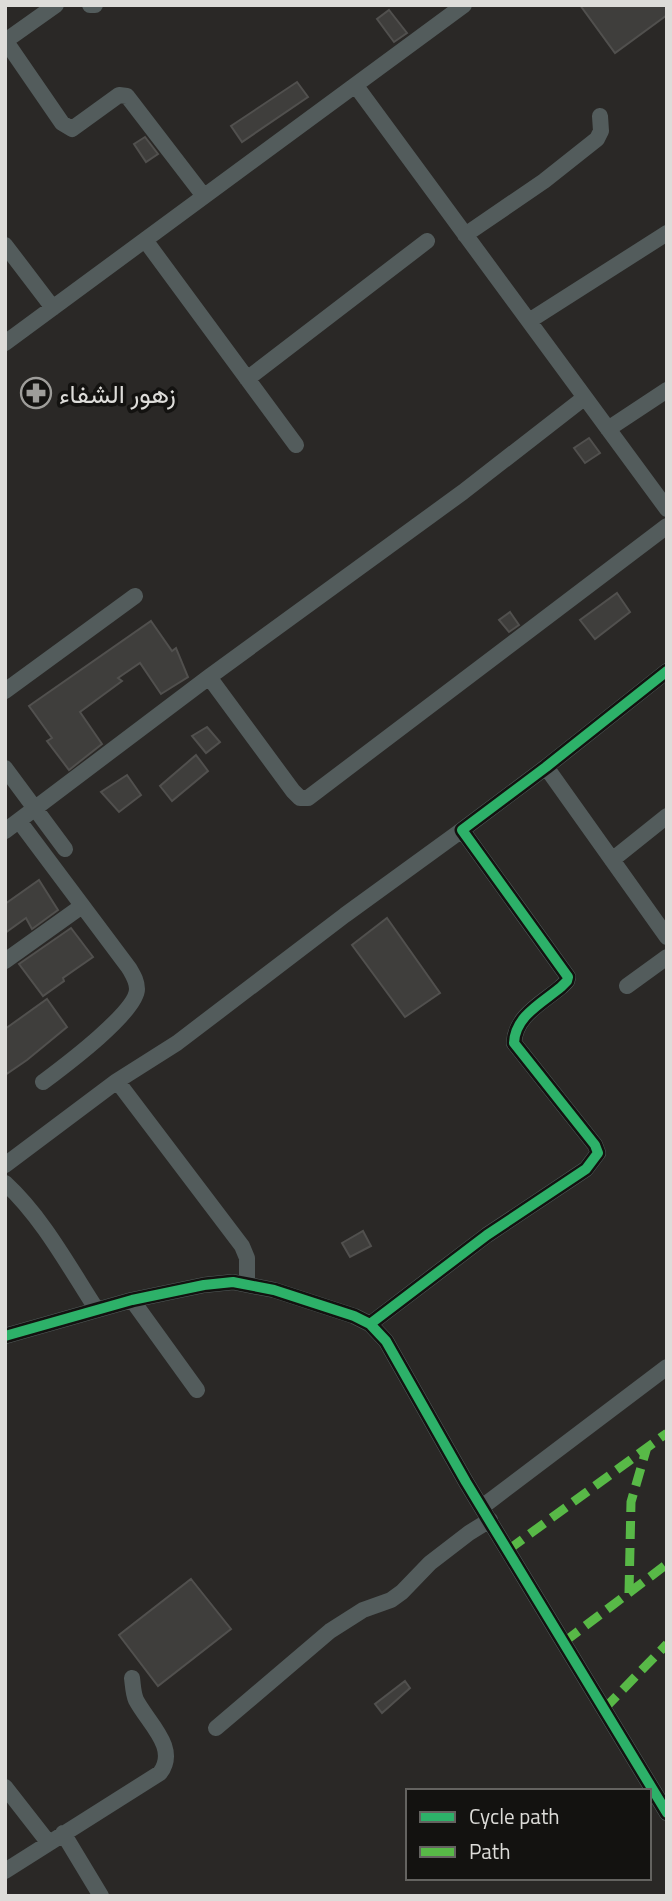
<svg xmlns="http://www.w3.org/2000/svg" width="672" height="1901" viewBox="0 0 672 1901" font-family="'Titillium Web',Vazirmatn,sans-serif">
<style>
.building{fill:#3f3e3c;stroke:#51504e;stroke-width:2}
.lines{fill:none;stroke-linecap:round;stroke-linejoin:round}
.minor{stroke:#535c5c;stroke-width:16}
.quiet{stroke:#58b947;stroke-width:9;stroke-dasharray:18 9;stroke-linecap:butt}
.cycleway-casing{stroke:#131210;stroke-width:15}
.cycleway{stroke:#2db169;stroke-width:10}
.labels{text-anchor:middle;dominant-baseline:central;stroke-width:7;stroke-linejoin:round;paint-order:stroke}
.poi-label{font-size:26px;fill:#dddcd9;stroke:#131210;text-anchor:start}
</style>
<rect width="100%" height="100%" fill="#2a2826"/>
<!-- building -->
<path class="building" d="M580,5H667V15L615,53Z
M389,10L407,33L394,42L377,19Z
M297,82L308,97L242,142L231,126Z
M145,137L158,154L146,162L134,144Z
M589,438L600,453L585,463L574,448Z
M617,593L630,612L595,639L580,620Z
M510,612L519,625L509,632L499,620Z
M151,621L172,651L176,648L188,677L161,694L140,663L118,678L122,681L80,712L102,744L69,770L47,741L52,738L29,706Z
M207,727L220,742L206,753L192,736Z
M196,755L208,771L172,801L160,786Z
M127,775L141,795L119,812L101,792Z
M39,880L58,910L32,929L26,918L5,933V904Z
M387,918L440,993L405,1017L352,945Z
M71,928L93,957L63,978L64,981L43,996L19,964Z
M47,999L67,1027L27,1060L5,1075V1029Z
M363,1231L371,1246L350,1257L342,1243Z
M191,1579L231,1629L158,1686L119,1635Z
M405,1681L410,1688L382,1713L375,1704Z"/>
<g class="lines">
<!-- minor -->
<path class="minor" d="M56,5L8,39L7,43L62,123L72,129L119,95L127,96L203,195
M90,5H95
M356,86L667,509
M465,235L544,181L597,139L601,131L600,116
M145,240L296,445
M5,245L53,308
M529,321L667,233
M5,343L464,5
M247,379L427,241
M608,429L667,390
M209,677L293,791L300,798H308L667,526
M5,691L135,596
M546,767L667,937
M5,768L65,849
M19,821L129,968C133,975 137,981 137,989C137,1012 63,1067 43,1082
M5,831L209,677L463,492L584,398
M612,860L667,816
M5,961L82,906
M627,986L667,957
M117,1081L242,1246L247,1258V1283
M5,1165L117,1081L177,1043L345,915L462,830
M5,1183C43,1218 69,1267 97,1310
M132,1300L197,1390
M370,1324L487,1235L586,1169L598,1153L595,1145L514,1043C515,1016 542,1003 561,987L567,981L568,977L462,830L546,767L667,671
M5,1336L132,1300L204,1285L233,1282L274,1290L354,1316L370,1324L386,1341L466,1482L667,1813
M482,1507L667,1367
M216,1728L330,1631L363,1610L391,1600L402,1592L430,1563L469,1533L490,1520
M5,1787L48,1842
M63,1833L101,1896
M5,1871L160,1773C179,1748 148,1723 136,1700C133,1693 133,1685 132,1678"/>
<!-- quiet -->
<path class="quiet" d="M508,1550L667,1433
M629,1593L631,1502L647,1447
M564,1642L667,1564
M604,1709L667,1644"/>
<!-- cycleway casing -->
<g class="cycleway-casing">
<path id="cycleway" d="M370,1324L487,1235L586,1169L598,1153L595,1145L514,1043C515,1016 542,1003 561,987L567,981L568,977L462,830L546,767L667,671
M5,1336L132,1300L204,1285L233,1282L274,1290L354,1316L370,1324L386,1341L466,1482L667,1813"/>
</g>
<!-- cycleway -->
<use href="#cycleway" class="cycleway"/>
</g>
<!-- icons -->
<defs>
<g id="pharmacy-ring" transform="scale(1.575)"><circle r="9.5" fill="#131210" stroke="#9e9d9a" stroke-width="1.5"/><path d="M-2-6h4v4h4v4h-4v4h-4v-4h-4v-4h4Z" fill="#9e9d9a"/></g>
</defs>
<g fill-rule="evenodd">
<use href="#pharmacy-ring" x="36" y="393"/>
</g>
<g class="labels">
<!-- poi labels -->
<g class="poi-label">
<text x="59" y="393">زهور الشفاء</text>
</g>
</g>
<!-- border -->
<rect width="672" height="1901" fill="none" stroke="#dddcd9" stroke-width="14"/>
<!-- legend -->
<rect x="406" y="1789" width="245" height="91" fill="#131210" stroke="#646360" stroke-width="2"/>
<rect x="420" y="1812" width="35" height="10" fill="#2db169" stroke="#646360" stroke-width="2"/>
<text x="469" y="1824" font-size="21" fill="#dddcd9">Cycle path</text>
<rect x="420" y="1847" width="35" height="10" fill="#58b947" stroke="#646360" stroke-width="2"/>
<text x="469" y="1859" font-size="21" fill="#dddcd9">Path</text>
</svg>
